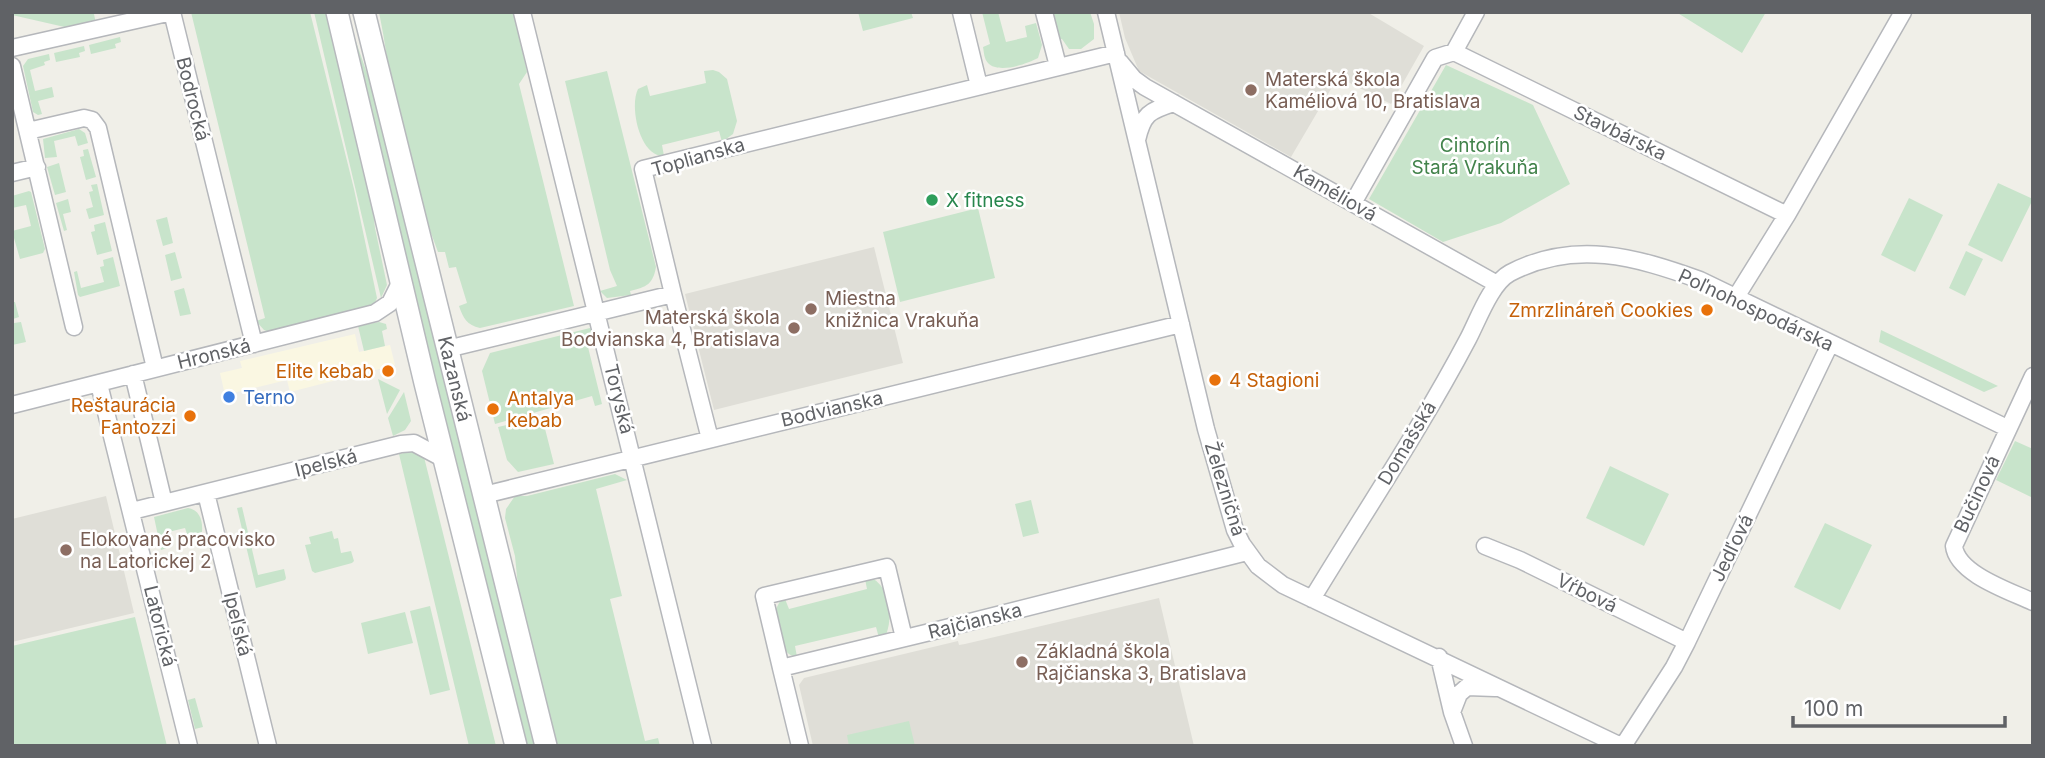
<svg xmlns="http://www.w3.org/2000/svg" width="2045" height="758" viewBox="0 0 2045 758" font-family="Inter,sans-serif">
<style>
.commercial{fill:#faf7e2}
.education{fill:#dfded7}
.green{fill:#c8e4cb}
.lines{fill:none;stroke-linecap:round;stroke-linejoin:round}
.minor-casing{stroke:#b5b7bb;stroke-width:19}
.secondary-casing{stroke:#b7b9bd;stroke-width:24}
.minor{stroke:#fff;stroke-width:16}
.secondary{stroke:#fff;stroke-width:21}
.education-dot{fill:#8d6e63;stroke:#fff;stroke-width:2.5}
.leisure-dot{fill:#2e9e5b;stroke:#fff;stroke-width:2.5}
.food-dot{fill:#e8710a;stroke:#fff;stroke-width:2.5}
.shop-dot{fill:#3f7fe0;stroke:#fff;stroke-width:2.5}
.labels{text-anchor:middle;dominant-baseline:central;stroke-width:5;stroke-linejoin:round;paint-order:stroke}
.education-label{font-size:19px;fill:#785e54;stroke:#fff;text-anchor:start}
.street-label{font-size:19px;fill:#606266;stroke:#fff}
.park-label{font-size:19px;fill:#42834b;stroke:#fff}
.leisure-label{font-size:19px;fill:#27864d;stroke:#fff;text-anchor:start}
.food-label{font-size:19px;fill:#c56008;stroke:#fff;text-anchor:end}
.shop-label{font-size:19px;fill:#366cbe;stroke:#fff;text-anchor:start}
</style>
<rect width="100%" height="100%" fill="#f0efe8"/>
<!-- commercial -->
<path class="commercial" d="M355,334L359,352L390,345L395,365L290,392L287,380L225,395L220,373L242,368L240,361Z"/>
<!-- education -->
<path class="education" d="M1119,12H1367L1424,46L1391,104L1338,77L1291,157L1139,71L1125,38Z
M874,247L903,363L714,410L685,294Z
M106,496L134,613L12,642V519Z
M1159,598L1194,746H813L799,685L804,678L958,641L959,645L965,644Z"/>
<!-- green -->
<path class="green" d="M12,12H102L94,14L96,24L69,28L12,15Z
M191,12H310L354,189L377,298L373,307L272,333L264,330L256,321L265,318Z
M314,12H327L370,186L375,228L387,285L381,298Z
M344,12H348L354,36L375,96L535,746H525Z
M379,12H514L527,72L519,84L574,306L480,328C467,325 463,318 459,306L467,303L456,267L449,268L445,252H438C419,202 405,150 394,97C388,69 385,40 379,12Z
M858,12H911L913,18L863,31Z
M982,12H998L1006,42L1027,37L1025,26L1036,23L1042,45L1038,58C1027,64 998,74 988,63C984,59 984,52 983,47L990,44Z
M1051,12H1090L1094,24V39L1081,49H1069L1062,39L1058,40Z
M1676,12H1766L1742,53Z
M120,37L121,42L115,44L116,48L91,54L89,45Z
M84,46L85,51L79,53L80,57L56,62L54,53Z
M49,54L50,60L44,62L45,65L30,70L35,91L52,87L54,97L38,101L42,114L38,115L33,112L23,66L28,59Z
M1446,65L1533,105L1570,184L1501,223L1443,242L1369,199Z
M713,70L719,72L727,79L737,121L733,134L722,142L719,131L662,145L664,156C640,157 629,107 638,89L647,85L650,96L706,83L704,71Z
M607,71L656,267C653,284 647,287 630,291L631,295L607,298L600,291L617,286L610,270L565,81Z
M79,129L85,133L88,143L78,146L75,136L54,141L57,157L45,158L43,139Z
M88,149L96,177L86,180L80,157L84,156L83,150Z
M59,163L66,192L55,195L47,167Z
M1998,183L2033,199L2002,262L1968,245Z
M97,184L104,215L89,219L86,209L93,207L89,192L93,191L91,185Z
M29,191L31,192L45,249L43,253L20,259L12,231L31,226L26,205L12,208V196Z
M1909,198L1943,215L1915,272L1881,255Z
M68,199L71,212L63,214L67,230L64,231L56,203Z
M978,208L995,278L900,302L883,232Z
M167,217L173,243L163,246L156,220Z
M105,222L112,251L97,255L91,232L95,231L94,225Z
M1966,251L1983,259L1965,296L1949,288Z
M175,252L182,278L171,281L165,255Z
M113,257L120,286L80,297L78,295L74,272L77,271L81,288L104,282L100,267L104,266L103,260Z
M184,288L191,314L180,316L174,291Z
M12,302H15L19,317L13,319L14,323L21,322L26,342L12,345Z
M379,322L386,324L387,329L382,331L385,346L364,351L358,326Z
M590,328L596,336L586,339L602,404L595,406L592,396L495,424L482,371L490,353Z
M1881,330L1998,386L1984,392L1879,342Z
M378,379L400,390L387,414Z
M404,392L411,421L405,430L393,436L388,418Z
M542,417L554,464L518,472L507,460L498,427Z
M2015,441L2033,449V498L1996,480Z
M413,451L424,457L496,746H469L399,454Z
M1610,466L1669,494L1644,546L1586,518Z
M615,474L627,480L596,489L622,596L610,599L645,741L658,738L660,746H552L521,618L515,556L505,518L506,509L515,496H527Z
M1031,500L1039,533L1023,537L1015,504Z
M242,507L258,575L284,569L286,578L285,580L256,588L237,508Z
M188,508C200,510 203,521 202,532L188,537L185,528L164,533L167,548L161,550L154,517Z
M1825,523L1872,545L1840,610L1794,587Z
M332,531L334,539L338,538L341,553L351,551L354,561L352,563L315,573L312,571L305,545L311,544L309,537Z
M872,578C891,589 893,616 886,635L879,638L876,627L795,646L797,657C779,655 777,629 773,615L780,601L785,599L789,609L867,589L865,579Z
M430,606L450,690L430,695L410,611Z
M405,612L413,643L368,654L361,623Z
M135,617L167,746H12V646Z
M195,698L203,727L195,729L188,700Z
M909,721L915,746H849L847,735Z"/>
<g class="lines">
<!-- minor casing -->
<g class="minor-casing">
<path id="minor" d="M522,12L703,746
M961,12L979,86
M1044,12L1058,66
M1106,12L1206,429L1235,530L1242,544L1258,566L1283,585L1621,746
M1476,12L1454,52L1787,215
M12,48L172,12L254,344
M1120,62L1134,79L1145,87L1497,284
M12,66L74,327
M28,131L84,118L92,120L98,128L155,368
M1137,140C1143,114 1149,111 1174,103
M12,173L37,167
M1353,203L1435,58L1454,52
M673,294L710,439
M1736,297L1787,215L1903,12
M447,349L673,294L643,169L1116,53
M133,374L164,503
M2033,376L1954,546C1957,574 2010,591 2033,602
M99,384L189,746
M12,405L375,313L390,303L401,281
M206,493L268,746
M484,495L1181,324
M132,511L401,444L414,443L444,459
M1485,546L1520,560L1687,642
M1312,599C1364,513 1421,428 1468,339C1478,320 1491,283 1510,273C1575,239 1636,257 1700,280L2007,428
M1439,657L1452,712L1464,746
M781,668L764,596L887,567L904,638
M1452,712L1459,694L1467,687L1495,688
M800,746L781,668L930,632L1247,552
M1623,746L1674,667L1687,642L1830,344"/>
</g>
<!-- secondary casing -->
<g class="secondary-casing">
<g id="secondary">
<path d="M337,12L425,383L516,746"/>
<path id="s1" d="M364,12L546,746"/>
</g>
</g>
<!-- minor -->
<use href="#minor" class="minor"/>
<!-- secondary -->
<use href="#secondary" class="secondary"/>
</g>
<!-- markers -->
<g class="education-dot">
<circle cx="1251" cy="90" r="7"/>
<circle cx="811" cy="309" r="7"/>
<circle cx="794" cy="328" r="7"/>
<circle cx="66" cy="550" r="7"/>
<circle cx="1022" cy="662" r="7"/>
</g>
<circle class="leisure-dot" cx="932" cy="200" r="7"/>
<g class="food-dot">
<circle cx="1707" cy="310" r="7"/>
<circle cx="388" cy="371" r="7"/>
<circle cx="1215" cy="380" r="7"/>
<circle cx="493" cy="409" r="7"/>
<circle cx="190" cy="416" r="7"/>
</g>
<circle class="shop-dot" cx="229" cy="397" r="7"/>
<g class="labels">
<!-- education labels -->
<g class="education-label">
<text x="1265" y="79">Materská škola<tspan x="1265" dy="22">Kaméliová 10, Bratislava</tspan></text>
<text x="825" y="298">Miestna<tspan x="825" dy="22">knižnica Vrakuňa</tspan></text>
<text x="780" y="317" text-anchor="end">Materská škola<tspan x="780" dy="22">Bodvianska 4, Bratislava</tspan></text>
<text x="80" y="539">Elokované pracovisko<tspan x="80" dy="22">na Latorickej 2</tspan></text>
<text x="1036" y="651">Základná škola<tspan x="1036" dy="22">Rajčianska 3, Bratislava</tspan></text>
</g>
<!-- street labels -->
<g class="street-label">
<text transform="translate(193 99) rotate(76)">Bodrocká</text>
<text transform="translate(1620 133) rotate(26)">Stavbárska</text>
<text transform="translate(698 157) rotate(-16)">Toplianska</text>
<text transform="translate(1335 193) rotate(30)">Kaméliová</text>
<text transform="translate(1756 310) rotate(25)">Poľnohospodárska</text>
<text transform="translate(214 354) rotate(-14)">Hronská</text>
<text stroke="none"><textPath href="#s1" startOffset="378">Kazanská</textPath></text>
<text transform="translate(619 399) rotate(76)">Toryská</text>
<text transform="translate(832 409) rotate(-13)">Bodvianska</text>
<text transform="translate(1407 443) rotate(-59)">Domašská</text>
<text transform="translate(326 463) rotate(-14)">Ipelská</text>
<text transform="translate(1225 489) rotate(73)">Železničná</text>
<text transform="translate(1977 494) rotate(-65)">Bučinová</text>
<text transform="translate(1732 548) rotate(-64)">Jedľová</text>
<text transform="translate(1587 593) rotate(26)">Vŕbová</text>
<text transform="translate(975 621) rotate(-14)">Rajčianska</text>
<text transform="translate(238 624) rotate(76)">Ipeľská</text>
<text transform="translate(160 626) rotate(76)">Latorická</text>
</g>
<!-- park labels -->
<g class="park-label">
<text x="1475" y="145">Cintorín<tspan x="1475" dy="22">Stará Vrakuňa</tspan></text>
</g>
<!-- leisure labels -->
<g class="leisure-label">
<text x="946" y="200">X fitness</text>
</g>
<!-- food labels -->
<g class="food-label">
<text x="1693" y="310">Zmrzlináreň Cookies</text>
<text x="374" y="371">Elite kebab</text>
<text x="1229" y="380" text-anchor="start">4 Stagioni</text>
<text x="507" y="398" text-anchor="start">Antalya<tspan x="507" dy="22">kebab</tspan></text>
<text x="176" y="405">Reštaurácia<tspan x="176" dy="22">Fantozzi</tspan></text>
</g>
<!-- shop labels -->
<g class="shop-label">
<text x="243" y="397">Terno</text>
</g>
</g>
<!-- border -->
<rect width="2045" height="758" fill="none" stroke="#606266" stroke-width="28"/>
<!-- scale -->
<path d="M1793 716v10h212v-10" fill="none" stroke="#606266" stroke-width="3.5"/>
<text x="1804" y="716" font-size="21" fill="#606266" stroke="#ffffff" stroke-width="5" paint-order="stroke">100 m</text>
</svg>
